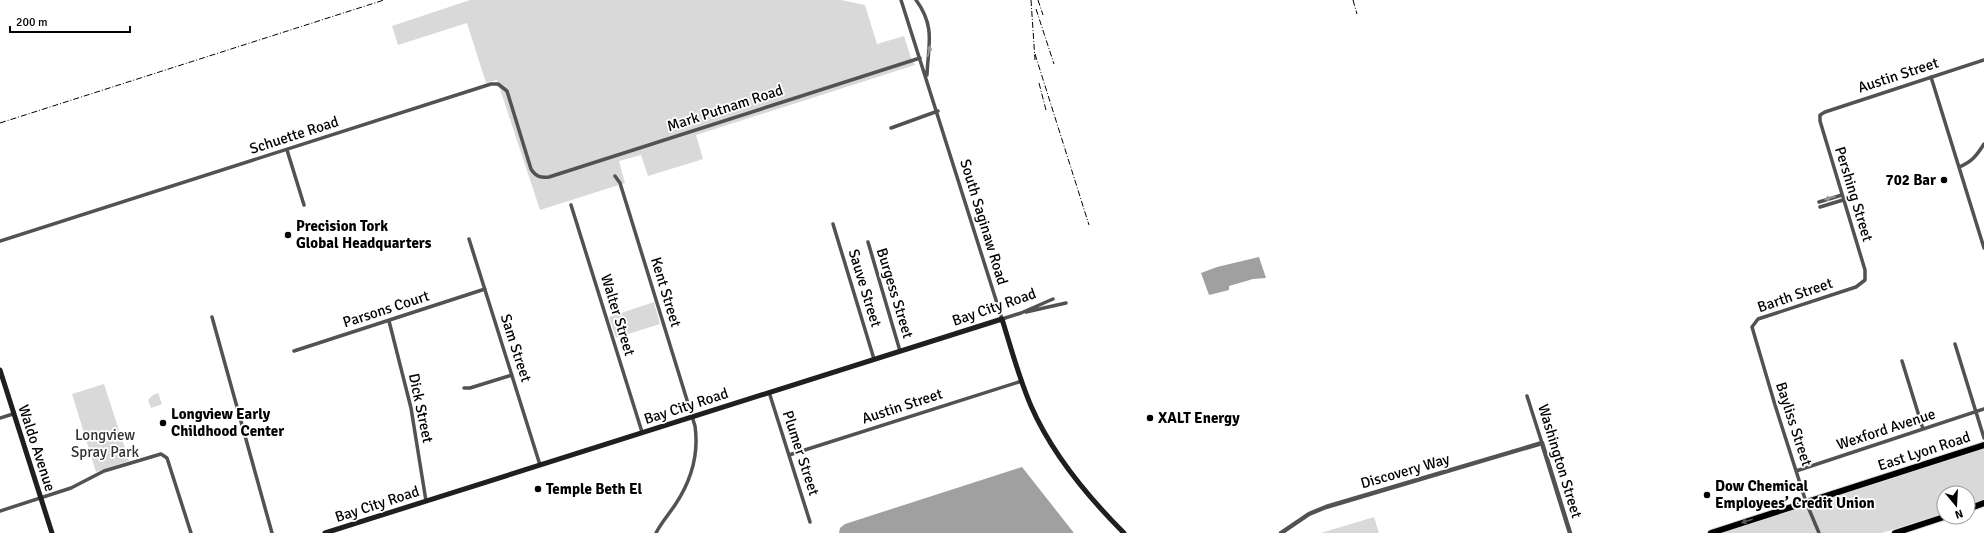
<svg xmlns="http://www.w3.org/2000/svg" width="1984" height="533" viewBox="0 0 1984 533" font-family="Signika,sans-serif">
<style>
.green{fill:#d9d9d9}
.water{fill:#a0a0a0}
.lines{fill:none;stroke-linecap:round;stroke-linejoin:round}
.trunk-casing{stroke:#dbdbdb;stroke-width:8}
.minor{stroke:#525252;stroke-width:3.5}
.tertiary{stroke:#525252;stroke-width:4.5}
.secondary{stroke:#1f1f1f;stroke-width:5}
.trunk{stroke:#000;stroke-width:6}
.rail{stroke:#000;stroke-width:1;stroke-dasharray:6 2 1 2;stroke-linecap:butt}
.oneway{fill:#979797}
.oneway2{fill:#595959}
.poi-dot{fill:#000;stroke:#fff;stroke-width:1.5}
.labels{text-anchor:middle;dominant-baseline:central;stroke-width:3.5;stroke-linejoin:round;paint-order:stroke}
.street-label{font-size:15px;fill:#000;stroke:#fff}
.poi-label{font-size:15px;font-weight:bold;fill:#000;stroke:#fff;text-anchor:start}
.park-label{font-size:15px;fill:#303030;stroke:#fff}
</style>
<rect width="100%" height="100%" fill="#fff"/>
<!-- green -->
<path class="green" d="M470,0H841L865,5L877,44L904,36L911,58L915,65L696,135L703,159L697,161L648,176L641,155L619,161L625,183L540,210L497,80L486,83L467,23L398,45L392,26Z
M654,302L660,324L616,338L609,317Z
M104,384L129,461L96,472L72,394Z
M158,393L162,404L151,408L148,400L153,395Z
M1984,449V500L1968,505V493H1944V513L1882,533H1723Z
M1374,517L1379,533H1321Z"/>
<!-- water -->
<path class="water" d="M1259,257L1266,278L1253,279L1229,286V290L1209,295L1201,273L1217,267Z
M1022,467L1074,533H839L840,528L845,524Z"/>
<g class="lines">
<!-- trunk casing -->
<g class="trunk-casing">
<path id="trunk" d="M1968,509L1984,503
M1711,533L1984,445
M1895,533L1944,517"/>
</g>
<!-- minor -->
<path class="minor" d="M901,0L1002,319L1021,313L1053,299
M916,0C936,27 928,46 927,75
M1931,77L1984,248
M891,128L938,111
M287,150L304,205
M1959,167C1972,162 1977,155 1984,144
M615,176L620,183L695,426C699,454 691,481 675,505C669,514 661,523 656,533
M1819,202L1842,195
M571,205L642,432
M1820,207L1843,200
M833,224L874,359
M469,239L540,465
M0,241L491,84H498L507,91L531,169C536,177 541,178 549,177L920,58
M868,242L900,351
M1026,312L1066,303
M212,317L272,533
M389,321L411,408L426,501
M1955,344L1984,438
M294,351L485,289
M1902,361L1923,429
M464,388H470L512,375
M769,392L810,522
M1527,396L1542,443
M0,418L13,414
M789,455L1022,381
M1796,471L1984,409
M0,511L71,488L104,471L161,454L167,458L191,533
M1819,533L1806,502L1775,405L1752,327L1758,319L1856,287L1865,280V270L1820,121V115L1825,112L1984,60"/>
<!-- tertiary -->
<path class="tertiary" d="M1281,533L1309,514L1326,507L1542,443L1570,533"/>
<!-- secondary -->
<path class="secondary" d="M0,370L52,533
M325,533L1002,319C1011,348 1019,378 1031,406C1052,454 1087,496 1124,533"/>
<!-- trunk -->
<use href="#trunk" class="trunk"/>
<!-- rail -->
<path class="rail" d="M1031,0L1035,60
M1038,0L1043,15
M1353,0L1357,14
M1036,9L1054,64
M1035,54L1089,225
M1039,83L1046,110
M0,123L384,0"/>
</g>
<!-- one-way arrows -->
<defs><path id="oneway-solid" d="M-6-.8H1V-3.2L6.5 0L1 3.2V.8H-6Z"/></defs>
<g class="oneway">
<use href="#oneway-solid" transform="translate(929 51) rotate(-78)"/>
<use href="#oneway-solid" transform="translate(1830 198) rotate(162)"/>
</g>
<use class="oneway2" href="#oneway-solid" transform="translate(1747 521) rotate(162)"/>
<!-- markers -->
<g class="poi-dot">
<circle cx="1944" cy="180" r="4"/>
<circle cx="288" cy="235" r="4"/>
<circle cx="1150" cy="418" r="4"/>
<circle cx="163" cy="423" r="4"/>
<circle cx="538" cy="489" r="4"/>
<circle cx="1707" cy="495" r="4"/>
</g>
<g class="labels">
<!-- street labels -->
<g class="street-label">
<text transform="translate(1898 75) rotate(-18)">Austin Street</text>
<text transform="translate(725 108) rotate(-18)">Mark Putnam Road</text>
<text transform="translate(294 135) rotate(-18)">Schuette Road</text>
<text transform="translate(1854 194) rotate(73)">Pershing Street</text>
<text transform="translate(984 222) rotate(73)">South Saginaw Road</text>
<text transform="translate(865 288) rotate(73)">Sauve Street</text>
<text transform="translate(666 292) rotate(73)">Kent Street</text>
<text transform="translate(895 293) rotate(73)">Burgess Street</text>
<text transform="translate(1795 295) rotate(-19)">Barth Street</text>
<text transform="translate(994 307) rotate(-19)">Bay City Road</text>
<text transform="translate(386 309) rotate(-18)">Parsons Court</text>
<text transform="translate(618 315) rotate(73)">Walter Street</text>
<text transform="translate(516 348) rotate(72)">Sam Street</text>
<text transform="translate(686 406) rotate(-18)">Bay City Road</text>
<text transform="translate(902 406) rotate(-18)">Austin Street</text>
<text transform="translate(421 408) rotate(78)">Dick Street</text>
<text transform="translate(1794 424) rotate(72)">Bayliss Street</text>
<text transform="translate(1886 429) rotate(-18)">Wexford Avenue</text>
<text transform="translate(37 448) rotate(72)">Waldo Avenue</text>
<text transform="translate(1924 451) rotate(-18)">East Lyon Road</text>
<text transform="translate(801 453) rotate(72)">Plumer Street</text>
<text transform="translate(1560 461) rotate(73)">Washington Street</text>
<text transform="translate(1405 471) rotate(-16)">Discovery Way</text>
<text transform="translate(377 504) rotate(-18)">Bay City Road</text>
</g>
<!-- poi labels -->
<g class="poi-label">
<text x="1936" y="180" text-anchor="end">702 Bar</text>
<text x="296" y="226">Precision Tork<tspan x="296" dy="17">Global Headquarters</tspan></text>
<text x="171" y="414">Longview Early<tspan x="171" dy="17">Childhood Center</tspan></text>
<text x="1158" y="418">XALT Energy</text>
<text x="1715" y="486">Dow Chemical<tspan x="1715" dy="17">Employees’ Credit Union</tspan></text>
<text x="546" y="489">Temple Beth El</text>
</g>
<!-- park labels -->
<g class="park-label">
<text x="105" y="435">Longview<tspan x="105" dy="17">Spray Park</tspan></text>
</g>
</g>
<!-- north arrow -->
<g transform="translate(1956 505) rotate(162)"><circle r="19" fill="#ffffff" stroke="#999999"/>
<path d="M0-3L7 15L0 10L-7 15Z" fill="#000000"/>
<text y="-6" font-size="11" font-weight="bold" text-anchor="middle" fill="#000000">N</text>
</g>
<!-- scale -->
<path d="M10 26v6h120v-6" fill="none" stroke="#000000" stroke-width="2"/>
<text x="16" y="26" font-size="12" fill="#000000" stroke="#ffffff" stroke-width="3" paint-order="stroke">200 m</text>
</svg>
